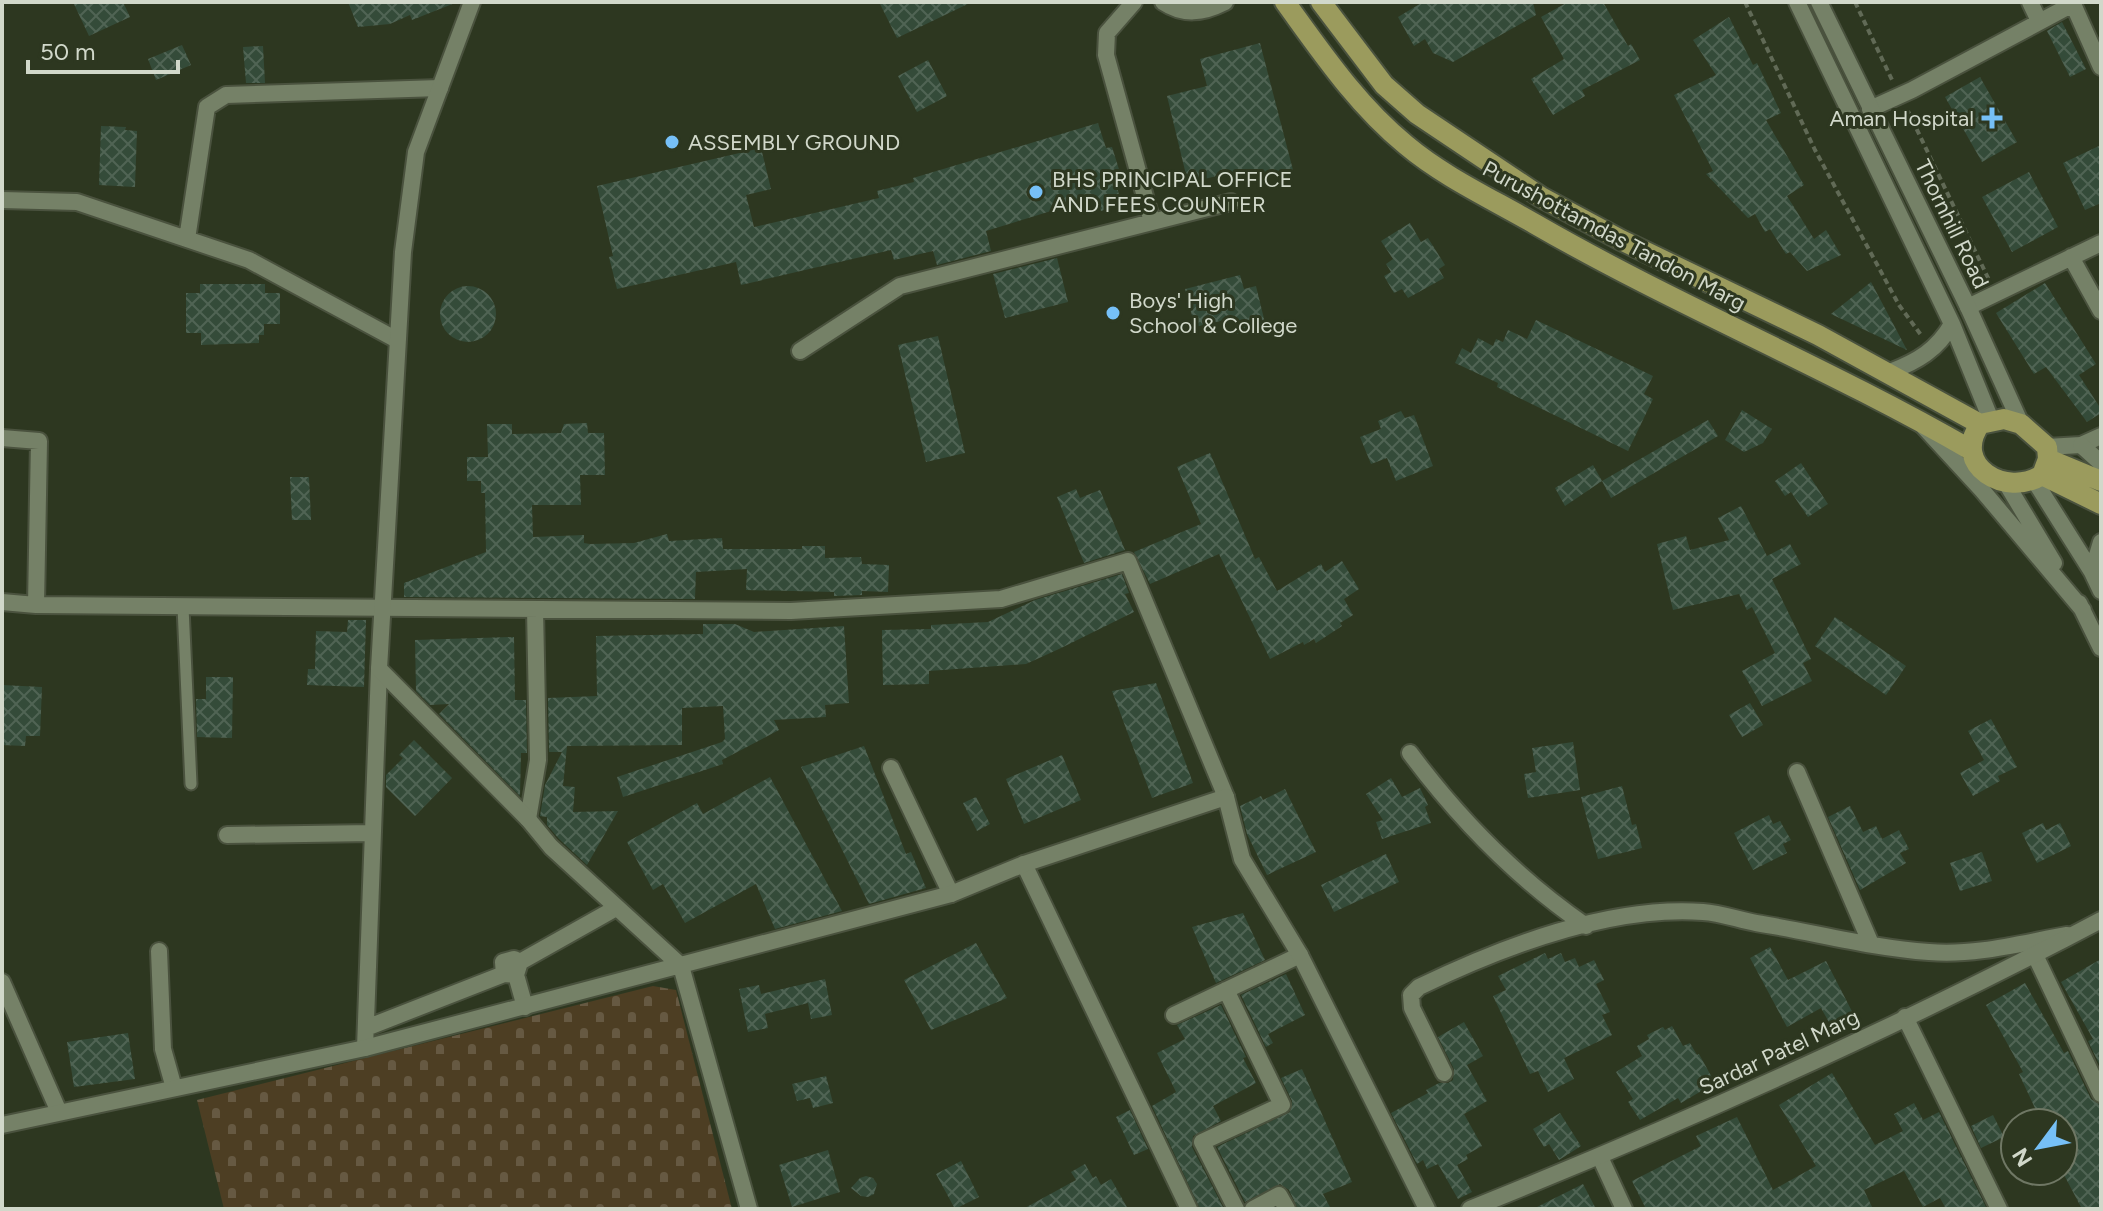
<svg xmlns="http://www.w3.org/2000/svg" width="2103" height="1211" viewBox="0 0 2103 1211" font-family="Figtree,sans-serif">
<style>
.cemetery{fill:url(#cemetery-stones)}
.building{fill:url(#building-cross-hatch)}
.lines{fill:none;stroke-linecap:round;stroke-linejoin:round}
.service-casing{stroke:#4a523e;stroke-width:15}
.minor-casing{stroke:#4a523e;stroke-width:20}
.tertiary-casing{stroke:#4a523e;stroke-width:20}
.primary-casing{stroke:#4a523e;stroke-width:24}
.path{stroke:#616a56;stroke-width:4;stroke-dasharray:6 4;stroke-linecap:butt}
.service{stroke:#758167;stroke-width:11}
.minor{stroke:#758167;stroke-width:16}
.tertiary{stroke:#758167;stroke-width:16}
.primary{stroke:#9b9b5d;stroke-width:20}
.poi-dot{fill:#76c0f7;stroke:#2d3720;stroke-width:3}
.labels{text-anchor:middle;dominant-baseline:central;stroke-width:6;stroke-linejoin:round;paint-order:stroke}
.poi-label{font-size:22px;fill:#d1d8ca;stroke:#2d3720;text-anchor:start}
.street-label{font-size:22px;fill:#d1d8ca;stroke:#2d3720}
</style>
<defs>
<pattern id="cemetery-stones" width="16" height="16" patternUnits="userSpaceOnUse" patternTransform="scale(2)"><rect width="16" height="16" fill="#4d3e23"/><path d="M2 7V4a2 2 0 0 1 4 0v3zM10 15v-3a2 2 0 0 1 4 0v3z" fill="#665942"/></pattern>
<pattern id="building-cross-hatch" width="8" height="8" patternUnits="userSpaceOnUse" patternTransform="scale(2)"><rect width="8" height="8" fill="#344b39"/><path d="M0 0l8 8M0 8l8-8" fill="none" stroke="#506454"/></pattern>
</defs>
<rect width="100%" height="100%" fill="#2d3720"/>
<!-- cemetery -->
<path class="cemetery" d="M653,986L676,990L732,1209H224L197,1100Z"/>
<!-- building -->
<path class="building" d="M73,2H123L130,17L89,36Z
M348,2H455V3L412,20L410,15L390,24L358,27Z
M879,2H972L897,38Z
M1423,2H1533L1536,15L1453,62L1433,53L1425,39L1414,46L1398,17Z
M1568,2H1603L1628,46L1631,44L1640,60L1582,90L1585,96L1553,115L1531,79L1564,59L1541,17Z
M1729,17L1753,65L1757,63L1781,113L1766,120L1804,185L1787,196L1814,239L1826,230L1841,255L1807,271L1790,252L1786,254L1770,229L1765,232L1755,214L1748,218L1706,174L1713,171L1674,95L1716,75L1693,40Z
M2062,22L2086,69L2070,77L2047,31Z
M1260,43L1293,170L1232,185L1229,173L1188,183L1167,96L1207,86L1200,59Z
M182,45L191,65L156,80L148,59Z
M263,46L265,83H246L243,47Z
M928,60L947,96L917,112L898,76Z
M1980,77L2017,142L1982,162L1945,97Z
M1098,123L1106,148L1112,147L1123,182L1116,184L1122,205L1101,211L1097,197L986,231L991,251L937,265L933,251L894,260L891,250L741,285L736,262L617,289L609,257L613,256L597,186L761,148L771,189L746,195L754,227L879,198L877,191L914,182L913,178Z
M101,126L126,127L125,130L137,131L135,187L99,185Z
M2101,145V203L2085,210L2063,163Z
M2029,172L2058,227L2012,252L1982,197Z
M1410,223L1421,242L1428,238L1445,265L1439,269L1444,278L1408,298L1402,289L1394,293L1384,276L1391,272L1386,264L1393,259L1381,241Z
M1057,258L1068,302L1005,318L993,274Z
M1240,275L1244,289L1256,286L1266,327L1237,334L1233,318L1195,327L1185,289Z
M1871,282L1907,350L1831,314Z
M2045,283L2096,364L2079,375L2101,409V413L2087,422L2046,367L2034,374L1996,313Z
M200,284H265V293H280V324H264V335H259V343L201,345V333H186V293H200Z
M440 314a28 28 0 1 1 56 0a28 28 0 1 1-56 0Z
M1536,320L1653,376L1644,394L1653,399L1628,451L1497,387L1498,383L1455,363L1462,348L1471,353L1478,338L1493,346L1496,339L1503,342L1508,330L1527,339Z
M938,336L965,453L926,462L898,345Z
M1742,410L1772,429L1763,443L1744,452L1725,440Z
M1401,411L1405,418L1414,415L1433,466L1396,481L1387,458L1371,464L1360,437L1381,429L1378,421Z
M1708,420L1718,436L1611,498L1602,481Z
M587,423L588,433H604L605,475H580L581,505H532L533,537L584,535V543L590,544L634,543L667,534L669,541L722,538L723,549H802V546H825V558L861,557L862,564L889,565L888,592L862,591V595L834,596V592L746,590L747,569L696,572L695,599L404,597V583L486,552L485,493H481V481H467V457H488L487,424H512V434L561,433L564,424Z
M1210,453L1255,559L1259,557L1277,591L1321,564L1325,572L1342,561L1359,589L1344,599L1353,615L1340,623L1342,626L1316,643L1314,639L1304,645L1303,642L1270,659L1219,554L1150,584L1134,552L1201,524L1177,467Z
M1801,463L1828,504L1808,517L1791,492L1785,496L1775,481Z
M1593,465L1602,481L1565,506L1555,488Z
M290,477H309L311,520H292Z
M1076,489L1080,498L1100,490L1125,550L1084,563L1057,497Z
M1741,506L1767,556L1790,544L1801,564L1772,579L1811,659L1803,663L1812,681L1762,706L1742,671L1775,653L1752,607L1747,610L1739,594L1673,610L1657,544L1686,536L1690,550L1729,540L1718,518Z
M1122,574L1129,593L1125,594L1134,612L1059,649L1026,664L929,671V684L883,685L882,630L931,629V625L988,622L1035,600Z
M1835,617L1906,666L1886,695L1815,646Z
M348,620H366L364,687L307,685L308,669H315L316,631L347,632Z
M703,624H735L754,632L844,626L849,703L825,705L826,717L774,720L779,730L722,760L723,764L623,797L617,777L722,742L725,739L723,706L682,708V745L567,746L563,786L575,787L573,812L618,811L587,865L559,839L547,825V817L540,816L545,785L562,752H549L548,698L597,696L596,636L703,634Z
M514,637L515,700H526L527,753H521L520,796L439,714L449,704L430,705L416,691L415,640Z
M206,677H233L232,738L197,737L196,699H206Z
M1156,683L1193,783L1152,798L1112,691Z
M2,685L42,687L40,736H26L25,746L2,745Z
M1750,703L1763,725L1742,737L1729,715Z
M1991,719L2017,767L1998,776L2000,781L1973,796L1960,773L1984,760L1968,731Z
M414,740L452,778L415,816L386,787V775L403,758L399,755Z
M1573,742L1580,790L1528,798L1524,774L1536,772L1532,748Z
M864,746L906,854L911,852L926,888L869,904L801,767Z
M1062,755L1081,800L1024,824L1006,779Z
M770,777L842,911L775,929L756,884L685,923L663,884L653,890L627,842L697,803L703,814Z
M1391,778L1402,797L1420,788L1428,805L1425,807L1431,823L1382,839L1376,822L1383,820L1366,794Z
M1622,786L1632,825L1636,824L1642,848L1598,859L1581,797Z
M1285,789L1316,852L1267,875L1247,834L1240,806L1261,796L1263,800Z
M976,797L990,824L977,831L963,803Z
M1850,806L1863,832L1876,826L1882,839L1899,830L1909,849L1900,853L1906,863L1860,890L1828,817Z
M1769,815L1773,824L1780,821L1791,840L1783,844L1787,853L1753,870L1734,833Z
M2043,823L2046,830L2060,823L2071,846L2037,863L2022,833Z
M1982,852L1992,881L1960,891L1950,863Z
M1386,854L1399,882L1334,912L1321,885Z
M1243,913L1265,960L1216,983L1192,927Z
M976,943L1007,998L931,1030L904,980Z
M1770,947L1788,980L1826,961L1857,1021L1835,1033L1821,1008L1787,1027L1750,958Z
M1545,953L1548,959L1561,953L1565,962L1575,958L1579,967L1594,960L1604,980L1596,984L1610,1012L1602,1015L1612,1035L1564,1058L1574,1079L1548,1092L1538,1071L1530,1074L1493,996L1506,990L1498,976Z
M2101,959V1068L2088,1041L2093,1039L2061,982Z
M1286,974L1305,1015L1268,1034L1273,1043L1266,1047L1241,995Z
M825,979L832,1015L811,1019L808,1003L765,1014L768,1028L748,1032L739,989L759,985L761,994Z
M2025,983L2064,1053L2068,1051L2091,1099L2101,1105V1209H2082L2063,1173V1123H2042L2019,1074L2023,1072L1986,1005Z
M1221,1005L1246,1057L1243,1058L1256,1083L1213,1106L1221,1121L1193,1136L1192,1147L1224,1209H1200L1152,1106L1176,1092L1157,1053L1185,1039L1177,1025Z
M1464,1022L1483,1056L1467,1065L1487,1101L1464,1114L1482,1146L1466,1155L1468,1159L1457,1165L1472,1192L1458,1199L1438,1164L1427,1169L1423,1160L1417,1164L1391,1113L1428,1093L1426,1090L1439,1083H1448L1453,1080L1454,1069L1438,1037Z
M1672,1026L1683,1046L1690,1043L1697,1055L1699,1054L1715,1083L1681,1103L1678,1098L1640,1120L1628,1102L1633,1099L1616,1072L1642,1056L1637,1046L1649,1039L1647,1035L1663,1027L1665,1030Z
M128,1033L135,1079L74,1087L67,1042Z
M1302,1069L1352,1182L1323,1194L1331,1209H1298L1289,1190L1280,1184L1245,1202L1217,1147L1290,1112L1292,1101L1281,1078Z
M1832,1073L1875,1145L1903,1131L1894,1114L1914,1103L1923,1120L1939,1112L1987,1209H1946L1940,1198L1923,1207L1904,1171L1864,1190L1873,1209H1646L1632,1181L1701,1146L1696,1136L1737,1117L1773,1190L1816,1166L1779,1105Z
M826,1076L833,1103L813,1108L810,1098L797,1101L792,1084Z
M1130,1110L1148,1149L1134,1155L1116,1117Z
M1560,1113L1581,1146L1559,1160L1549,1144L1544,1147L1533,1129Z
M1993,1115L2004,1137L1981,1148L1971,1126Z
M828,1150L840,1192L792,1207L779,1165Z
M961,1161L979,1197L955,1209L936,1174Z
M1085,1164L1093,1178L1096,1176L1101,1185L1111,1179L1128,1209H1023L1076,1180L1071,1172Z
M866,1176L873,1178L877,1184L874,1194L868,1197L861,1196L851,1188L860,1178Z
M1583,1184L1596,1209H1533Z"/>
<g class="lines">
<!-- service casing -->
<g class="service-casing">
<path id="service" d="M183,607L191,784"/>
</g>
<!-- minor casing -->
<g class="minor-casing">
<path id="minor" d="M1134,2L1107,33L1106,55L1152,222
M1163,2C1184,16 1203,13 1225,2
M2030,2L2039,21
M1870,109L1912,90L2073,4L2101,67
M2,200L77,202L249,260L397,340
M187,239L207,107L226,95L440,88
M2071,257L2101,311
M1968,307L2101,243
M800,351L900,286L1231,202
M2,438L39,441L36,605
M2047,447L2081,445L2101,436
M2,602L36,605L791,611L1001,599L1128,561L1226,797
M1410,753C1459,819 1518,879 1586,926
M891,768L951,894
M1797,772L1871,944
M528,819L538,760L535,609
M227,835L373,833
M1024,864L1189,1209
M159,951L163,1049L174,1088
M2035,955L2101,1094
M520,962L516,975L504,974L503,962L514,959L520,962L616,908
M516,975L525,1007
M2,982L59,1112
M1226,990L1282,1105L1202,1142L1236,1209
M1174,1015L1300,955
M1905,1017L1999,1209
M366,1028L504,974
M365,1048L379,669
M1444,1073L1412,1008L1411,995L1419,987C1502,947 1609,905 1703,912C1721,913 1739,920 1756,923C1813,932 1871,948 1929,952C1975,956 2022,943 2067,935
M1600,1157L1624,1209
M1253,1209L1279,1195L1287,1209"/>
</g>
<!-- tertiary casing -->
<g class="tertiary-casing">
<path id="tertiary" d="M472,2L416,152L403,252L379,669L528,819L551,847L681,966L749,1209
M1797,2L1952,324L1991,420
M1819,2L1968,307L2021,424
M1890,372C1918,361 1937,350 1952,324
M1924,427L1982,490L2083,610
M2081,445L2101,463
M2034,480L2092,572L2101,591
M2006,483L2054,563
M2092,572L2101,542
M2079,603L2101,648
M2,1125L365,1048L951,894L1024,864L1226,797L1242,859L1300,955L1427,1209
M1470,1209C1684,1123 1897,1028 2101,920"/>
</g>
<!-- primary casing -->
<g class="primary-casing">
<path id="primary" d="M1285,2C1322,53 1357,105 1406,145C1444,177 1492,199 1535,224C1677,306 1829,368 1971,450
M1321,2L1384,85L1417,114L1541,197L1621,240L1818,335L1980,424
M2004,419L2021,424L2047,447L2048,459L2042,475C2006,498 1951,466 1980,424Z
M2048,459L2101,481
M2042,475L2101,504"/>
</g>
<!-- path -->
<path class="path" d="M1745,2L1815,150L1899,305L1921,335
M1855,2L1893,82
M1908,111L1989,280"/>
<!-- service -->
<use href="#service" class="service"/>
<!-- minor -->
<use href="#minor" class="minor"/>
<!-- tertiary -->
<use href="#tertiary" class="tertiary"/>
<!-- primary -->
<use href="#primary" class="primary"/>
</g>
<!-- markers -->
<g class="poi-dot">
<path d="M1988 106h8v8h8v8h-8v8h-8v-8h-8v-8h8z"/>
<circle cx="672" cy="142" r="8"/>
<circle cx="1036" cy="192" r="8"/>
<circle cx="1113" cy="313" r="8"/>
</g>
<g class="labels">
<!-- poi labels -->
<g class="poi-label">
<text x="1974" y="118" text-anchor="end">Aman Hospital</text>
<text x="688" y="142">ASSEMBLY GROUND</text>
<text x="1052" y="179">BHS PRINCIPAL OFFICE<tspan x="1052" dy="25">AND FEES COUNTER</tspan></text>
<text x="1129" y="300">Boys' High<tspan x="1129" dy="25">School &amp; College</tspan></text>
</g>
<!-- street labels -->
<g class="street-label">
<text transform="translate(1952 224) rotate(64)">Thornhill Road</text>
<text transform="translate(1614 236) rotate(28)">Purushottamdas Tandon Marg</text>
<text transform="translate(1779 1052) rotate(-25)">Sardar Patel Marg</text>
</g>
</g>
<!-- border -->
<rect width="2103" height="1211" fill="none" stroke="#d1d8ca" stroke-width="8"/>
<!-- north arrow -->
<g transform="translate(2039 1147) rotate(238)"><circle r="38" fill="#2d3720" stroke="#6f7764" stroke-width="2"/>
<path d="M0-6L14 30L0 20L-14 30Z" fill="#76c0f7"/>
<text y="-12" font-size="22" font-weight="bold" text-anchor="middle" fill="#d1d8ca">N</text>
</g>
<!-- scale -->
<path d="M28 60v12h150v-12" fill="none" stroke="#d1d8ca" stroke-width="4"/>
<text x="40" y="60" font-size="24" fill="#d1d8ca" stroke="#2d3720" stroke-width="6" paint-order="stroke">50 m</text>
</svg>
